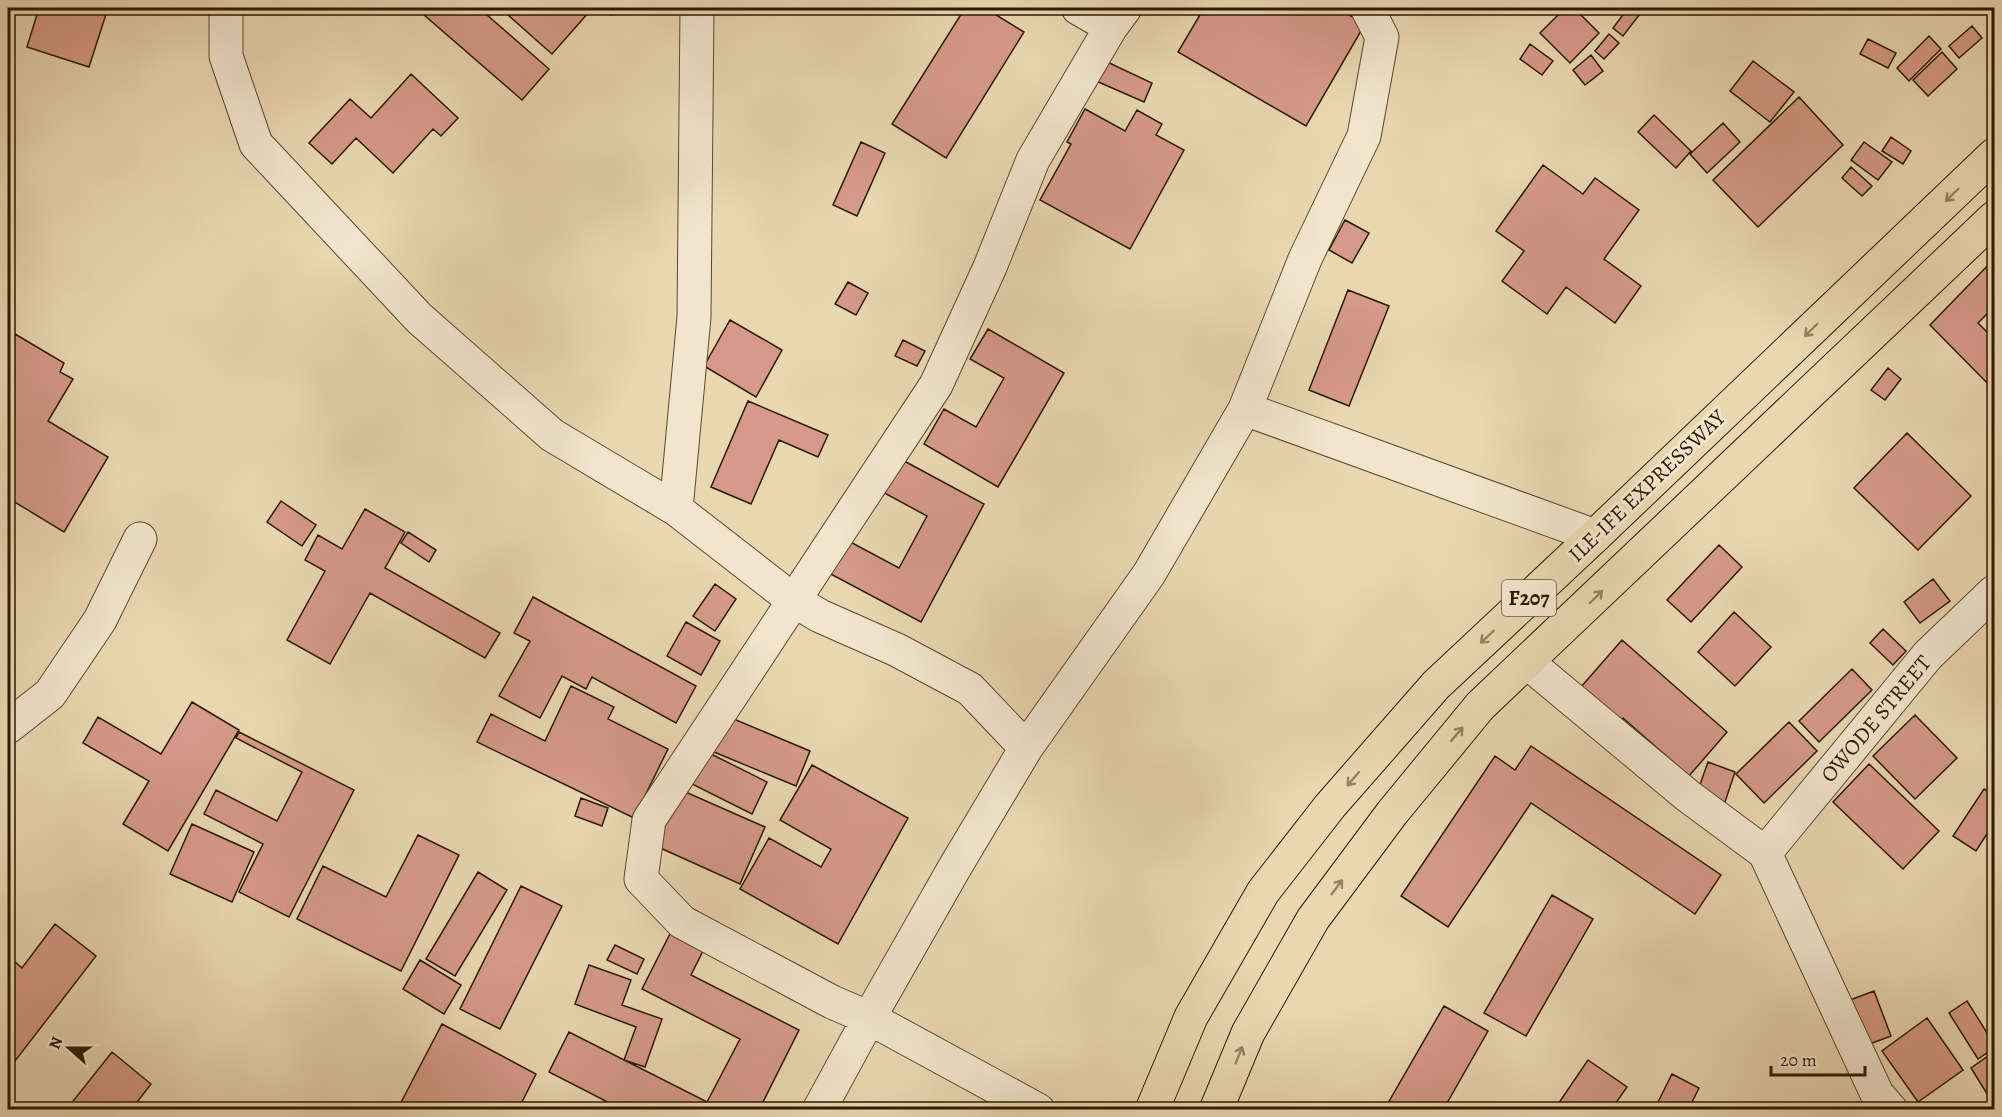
<svg xmlns="http://www.w3.org/2000/svg" width="2002" height="1117" viewBox="0 0 2002 1117" font-family="Alegreya,serif">
<style>
.building{fill:#d59a89;stroke:#2d1900;stroke-width:1.5}
.lines{fill:none;stroke-linecap:round;stroke-linejoin:round}
.minor-casing{stroke:#5c482c;stroke-width:35}
.major-casing{stroke:#2d1900;stroke-width:35}
.minor{stroke:#f1e5cd;stroke-width:33}
.major{stroke:#e9d7b2;stroke-width:33}
.oneway{stroke:#948262}
.labels{text-anchor:middle;dominant-baseline:central;stroke-width:6;stroke-linejoin:round;paint-order:stroke}
.shield{fill:#f1e5cd;stroke:#68563e;stroke-width:1.5}
.shield-label{font-size:21px;font-weight:bold;fill:#2d1900}
.street-label{font-size:22px;fill:#2d1900;stroke:#f1e5cd}
</style>
<rect width="100%" height="100%" fill="#e9d7b2"/>
<filter id="stains"><feTurbulence type="fractalNoise" baseFrequency=".00333" numOctaves="4"/><feColorMatrix values="0 0 0 0 .2 0 0 0 0 .09 0 0 0 0 .02 0 0 0 .5 -.17"/></filter>
<radialGradient id="worn" r=".72"><stop offset=".6" stop-color="#630" stop-opacity="0"/><stop offset="1" stop-color="#630" stop-opacity=".3"/></radialGradient>
<!-- building -->
<path class="building" d="M39,8H108L89,67L27,47Z
M416,8H479L549,69L522,100Z
M500,8H584L589,12L552,54Z
M603,8H618L611,15Z
M965,8H985L1024,32L946,158L892,124Z
M1204,8H1337L1365,24L1306,126L1178,52Z
M1565,8H1574L1599,33L1570,63L1540,33Z
M1628,8H1639L1643,10L1623,36L1613,28Z
M1972,26L1982,38L1959,58L1949,46Z
M1609,34L1619,43L1604,59L1595,51Z
M1929,36L1941,49L1909,81L1897,68Z
M1868,39L1896,53L1888,68L1860,54Z
M1530,44L1553,61L1542,75L1520,59Z
M1942,52L1957,69L1928,96L1913,80Z
M1591,55L1603,71L1585,85L1573,70Z
M1103,60L1152,83L1144,102L1094,80Z
M1753,61L1794,92L1770,122L1730,91Z
M411,74L458,118L441,136L433,129L393,173L356,138L332,164L309,143L350,99L371,118Z
M1799,97L1843,145L1758,227L1713,180Z
M1085,109L1125,131L1137,110L1162,124L1156,135L1184,150L1130,249L1040,200L1071,144L1067,142Z
M1654,115L1691,151L1676,168L1638,132Z
M1723,123L1740,142L1707,173L1690,154Z
M1891,137L1911,151L1903,164L1882,151Z
M861,142L885,153L857,216L833,205Z
M1864,142L1892,162L1878,180L1851,160Z
M1543,165L1583,194L1595,178L1639,210L1604,259L1641,286L1615,323L1566,287L1547,314L1502,281L1524,251L1496,231Z
M1851,167L1872,186L1862,196L1842,178Z
M1345,220L1369,233L1352,263L1329,250Z
M1994,259V307L1978,323L1994,339V390L1930,325Z
M848,282L868,293L856,315L835,304Z
M1348,290L1389,306L1349,406L1309,390Z
M730,320L782,350L756,397L704,366Z
M988,329L1064,373L998,487L924,444L944,409L976,427L1004,378L970,359Z
M15,334L64,363L60,372L73,379L48,421L108,457L64,532L8,498V345Z
M903,340L925,351L917,366L895,356Z
M1888,368L1901,379L1885,400L1871,390Z
M748,401L828,435L818,457L779,440L751,504L711,487Z
M1907,433L1971,496L1918,550L1854,488Z
M895,456L984,504L921,622L825,571L843,538L899,568L927,516L877,489Z
M281,501L316,525L302,546L267,522Z
M365,509L405,532L385,568L500,633L485,658L370,593L330,664L287,640L325,571L305,560L318,535L342,549Z
M408,532L436,550L429,562L401,543Z
M1719,545L1742,567L1691,622L1667,600Z
M1933,579L1950,601L1920,623L1904,602Z
M715,584L736,599L715,631L693,616Z
M533,597L696,686L676,723L592,677L586,689L562,676L540,718L499,696L530,641L514,633Z
M1734,612L1771,647L1735,686L1698,652Z
M686,622L720,641L701,675L667,656Z
M1883,629L1906,651L1893,665L1870,643Z
M1622,640L1727,732L1689,776L1623,718L1613,729L1574,695Z
M1852,669L1872,690L1819,742L1799,721Z
M571,686L614,707L608,719L668,749L634,818L477,742L491,714L545,741Z
M192,702L239,730L168,851L123,824L149,781L83,743L98,717L161,754Z
M1915,715L1957,758L1915,799L1873,756Z
M729,717L810,751L796,786L714,752Z
M1789,722L1817,751L1764,803L1736,774Z
M239,732L354,790L289,917L239,892L263,844L204,814L216,790L277,821L302,772L236,738Z
M1531,746L1721,875L1695,914L1531,803L1448,927L1401,896L1495,756L1515,770Z
M705,751L767,782L752,814L688,782Z
M1708,762L1735,772L1725,802L1697,793Z
M1869,764L1939,831L1903,869L1833,802Z
M812,765L908,818L838,944L740,889L769,838L821,867L831,849L780,820Z
M1984,789L1994,795V823L1976,851L1953,836Z
M681,790L765,827L740,884L656,846Z
M581,798L608,808L602,826L575,816Z
M192,824L254,852L232,902L170,874Z
M418,835L459,855L401,971L297,919L323,866L386,897Z
M478,872L507,890L455,976L426,959Z
M521,886L562,906L500,1029L460,1009Z
M1552,895L1593,919L1526,1036L1484,1013Z
M55,924L96,956L15,1061L8,1055V956L22,968Z
M672,930L705,947L691,975L799,1030L759,1110H623L549,1072L569,1032L707,1102L740,1039L642,989Z
M615,945L644,959L637,974L607,960Z
M420,960L461,985L444,1014L403,989Z
M589,965L631,980L622,1005L662,1019L645,1067L624,1060L636,1027L575,1004Z
M1874,991L1891,1036L1859,1048L1842,1003Z
M1967,1001L1994,1044V1048L1978,1059L1949,1013Z
M1444,1006L1488,1031L1443,1110H1384Z
M1927,1018L1963,1070L1918,1102L1882,1051Z
M442,1024L536,1074L518,1110H397Z
M112,1052L151,1084L131,1110H66Z
M1994,1052V1105L1971,1068Z
M1588,1060L1627,1087L1611,1110H1554Z
M1672,1074L1699,1088L1688,1110H1654Z"/>
<g class="lines">
<!-- minor casing -->
<g class="minor-casing">
<path id="minor" d="M226,8V56L256,144L419,318L552,435L676,509
M697,8L694,317L676,509L793,600L820,616L897,650L970,689L1026,748
M1078,8L1111,27
M1245,409L1595,536
M1527,662L1688,796L1765,853L1877,1094L1891,1110
M8,727L50,694L100,620L140,539
M1765,853L1928,655L1994,592
M819,1110L869,1018L955,867L1026,748L1149,574L1245,409L1305,259L1364,136L1382,37L1367,8
M1038,1110L869,1018L832,1002L682,922L641,879L649,820L936,385L990,267L1033,160L1111,27L1125,8"/>
</g>
<!-- major casing -->
<g class="major-casing">
<path id="major" d="M1152,1110L1191,1017L1263,892L1330,806L1436,685L1595,536L1994,155
M1216,1110L1248,1033L1313,919L1392,813L1480,706L1994,218"/>
</g>
<!-- minor -->
<use href="#minor" class="minor"/>
<!-- major -->
<use href="#major" class="major"/>
</g>
<!-- one-way arrows -->
<defs><path id="oneway-shaft" d="M-6 0H5M1.5-3L5.5 0L1.5 3" fill="none" stroke-width="1.6" stroke-linecap="round" stroke-linejoin="round" transform="scale(1.5)"/></defs>
<g class="oneway">
<use href="#oneway-shaft" transform="translate(1952 195) rotate(136)"/>
<use href="#oneway-shaft" transform="translate(1811 330) rotate(136)"/>
<use href="#oneway-shaft" transform="translate(1596 597) rotate(-44)"/>
<use href="#oneway-shaft" transform="translate(1487 637) rotate(137)"/>
<use href="#oneway-shaft" transform="translate(1457 734) rotate(-50)"/>
<use href="#oneway-shaft" transform="translate(1353 779) rotate(131)"/>
<use href="#oneway-shaft" transform="translate(1337 887) rotate(-53)"/>
<use href="#oneway-shaft" transform="translate(1239 1055) rotate(-68)"/>
</g>
<g class="labels">
<!-- shield labels -->
<rect class="shield" x="1502" y="580" width="54" height="36" rx="4.5"/>
<g class="shield-label">
<text x="1529" y="598">F207</text>
</g>
<!-- street labels -->
<g class="street-label">
<text transform="translate(1647 486) rotate(-44)">ILE-IFE EXPRESSWAY</text>
<text transform="translate(1876 719) rotate(-50)">OWODE STREET</text>
</g>
</g>
<!-- margin -->
<rect width="2002" height="1117" fill="none" stroke="#e9d7b2" stroke-width="30"/>
<rect x="9" y="9" width="1984" height="1099" fill="none" stroke="#2d1900" stroke-width="3"/>
<rect x="15" y="15" width="1972" height="1087" fill="none" stroke="#2d1900" stroke-width="1.5"/>
<!-- north arrow -->
<g transform="translate(69 1048) rotate(291)" stroke="#f1e5cd" stroke-width="4.5" paint-order="stroke">
<path d="M0-4.5L10 22L0 15L-10 22Z" fill="#2d1900"/>
<text y="-9" font-size="16" font-weight="bold" text-anchor="middle" fill="#2d1900">N</text>
</g>
<!-- scale -->
<path d="M1771 1066v9h94v-9" fill="none" stroke="#2d1900" stroke-width="3"/>
<text x="1780" y="1066" font-size="18" fill="#2d1900" stroke="#f1e5cd" stroke-width="4.5" paint-order="stroke">20 m</text>
<rect width="100%" height="100%" filter="url(#stains)"/>
<rect width="100%" height="100%" fill="url(#worn)"/>
</svg>
